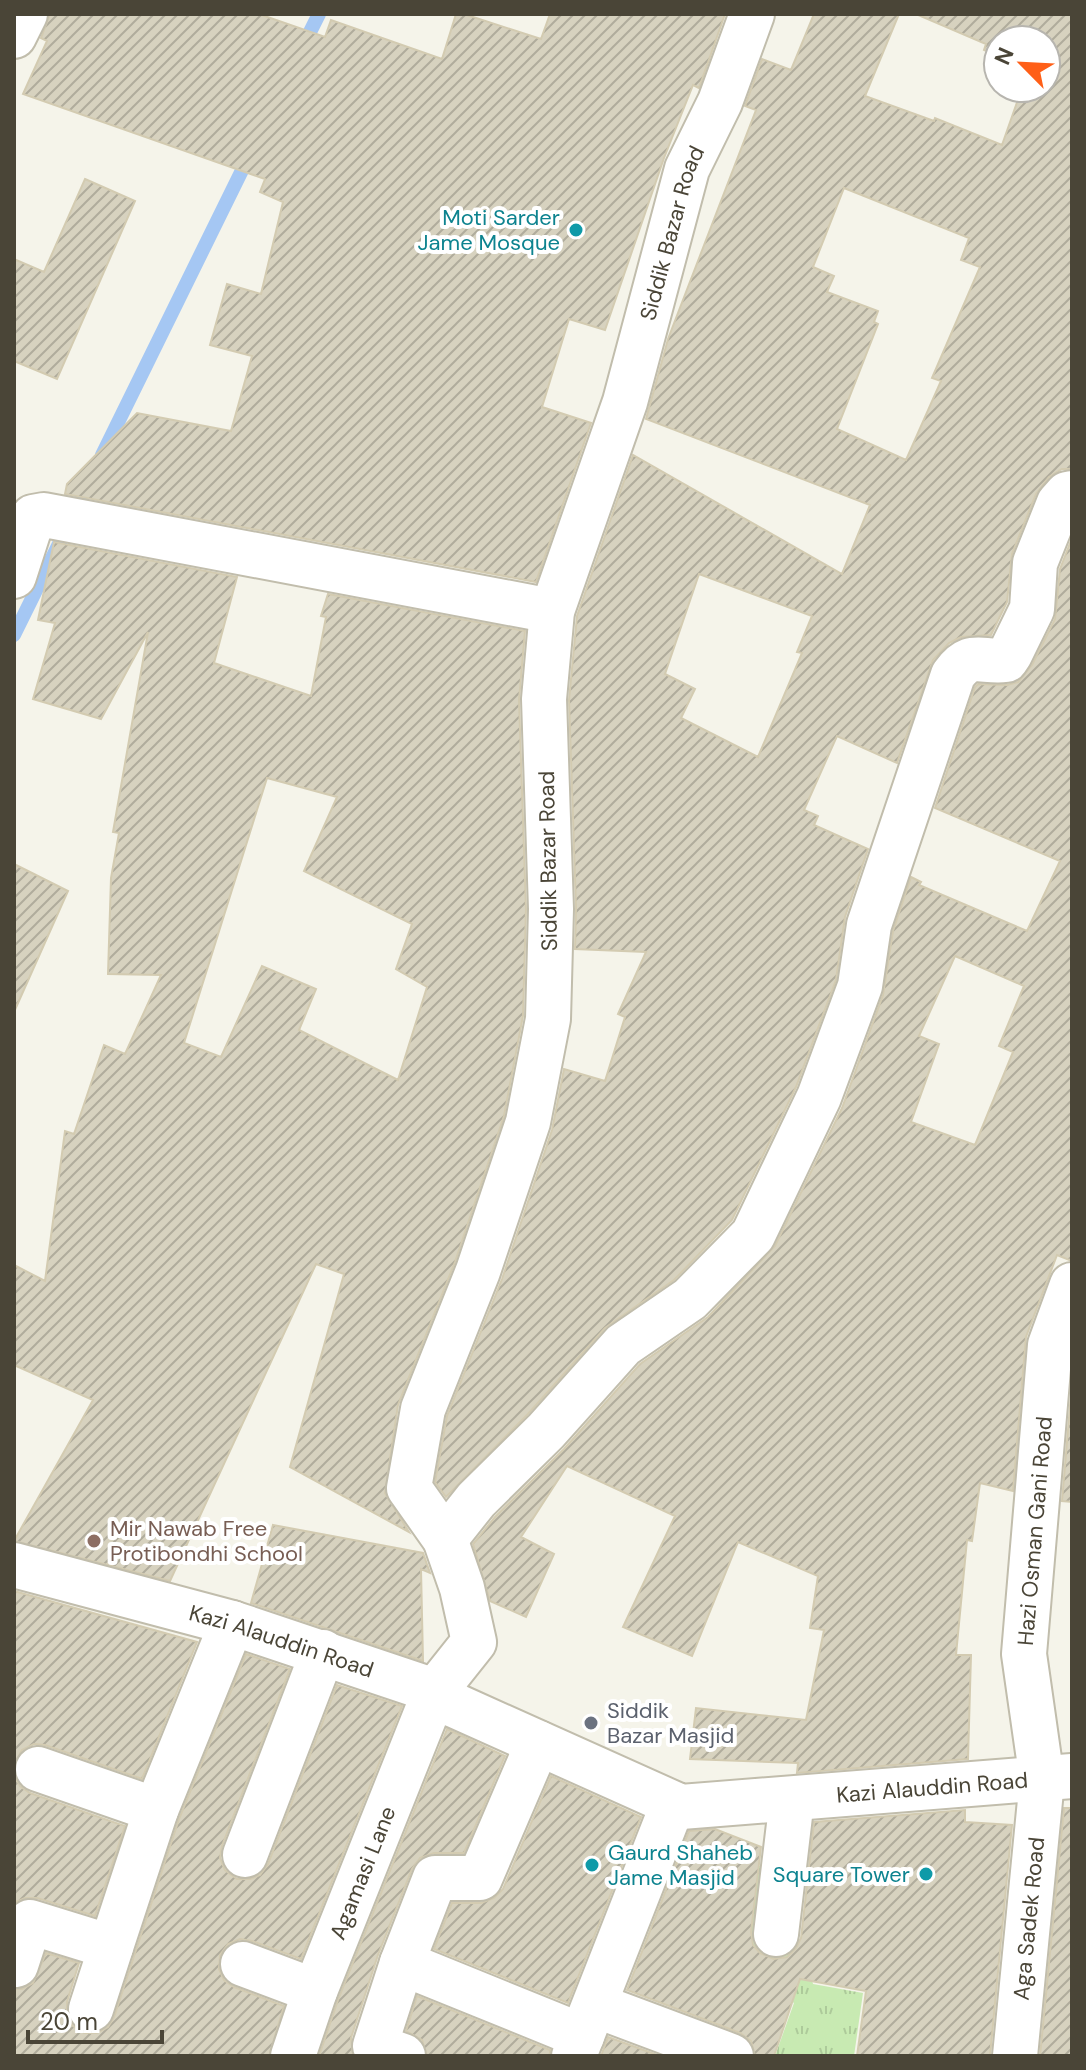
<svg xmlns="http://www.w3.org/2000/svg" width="1086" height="2070" viewBox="0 0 1086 2070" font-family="'DM Sans',sans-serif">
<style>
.grass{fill:url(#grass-tufts)}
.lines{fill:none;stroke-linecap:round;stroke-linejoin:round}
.stream{stroke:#a5c7f3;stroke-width:14}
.building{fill:url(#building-hatch);stroke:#d3cbb1;stroke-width:2;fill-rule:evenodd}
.minor-casing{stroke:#c1bdac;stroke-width:48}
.minor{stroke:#fff;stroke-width:44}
.culture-dot{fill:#0f9aa8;stroke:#fff;stroke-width:3}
.education-dot{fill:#8d6e63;stroke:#fff;stroke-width:3}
.worship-dot{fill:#6b7280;stroke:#fff;stroke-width:3}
.labels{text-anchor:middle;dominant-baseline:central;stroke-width:8;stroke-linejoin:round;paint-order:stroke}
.culture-label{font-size:22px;fill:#0d838f;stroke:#fff;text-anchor:end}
.street-label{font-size:22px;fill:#4a4537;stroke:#fff}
.education-label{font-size:22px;fill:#785e54;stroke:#fff;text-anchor:start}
.worship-label{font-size:22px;fill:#5b616d;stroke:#fff;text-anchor:start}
</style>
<defs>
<pattern id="grass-tufts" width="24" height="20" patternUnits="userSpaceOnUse" patternTransform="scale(2)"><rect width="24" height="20" fill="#c8eab2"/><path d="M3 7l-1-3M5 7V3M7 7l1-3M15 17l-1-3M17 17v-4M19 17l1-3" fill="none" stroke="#adca9a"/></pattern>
<pattern id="building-hatch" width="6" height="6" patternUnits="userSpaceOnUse" patternTransform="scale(2)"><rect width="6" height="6" fill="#d7d2bf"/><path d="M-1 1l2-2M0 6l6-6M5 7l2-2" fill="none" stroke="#b0ac9c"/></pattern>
</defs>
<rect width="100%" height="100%" fill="#f5f4ea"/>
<!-- grass -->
<path class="grass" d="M748,1862L782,1873L792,1944L808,1965L813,1984L863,1993L854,2056H775L794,2003L745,1965Z"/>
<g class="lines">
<!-- stream -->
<path class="stream" d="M303,46L319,14
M102,455L250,154
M14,635L90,481"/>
</g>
<!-- building -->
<path class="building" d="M50,14H259L325,37L331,20L442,59L456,14H464L541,39L550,14H725L699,88L693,85L664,158L605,330L569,319L542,407L591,423L536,582L65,494L67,484L137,413L231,431L252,356L210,345L227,284L261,294L283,202L260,192L265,179L23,94L47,41L41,38Z
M814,14H899L865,96L934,121L935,118L1002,145L1022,88H1046V40H998V56L984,50L986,44L916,14H1072V469H1062L1049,477L1036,494L1012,554L1007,602L991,635L961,637L949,643L933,660L897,763L837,736L804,810L818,816L814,825L868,849L845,917L836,980L796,1087L732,1220L674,1280L605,1328L528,1414L446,1497L435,1482L447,1416L502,1279L552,1130L564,1069L605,1081L625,1017L618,1014L646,952L575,949L576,908L569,700L577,616L633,455L842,574L870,505L646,419L668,339L756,110L745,106L762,59L791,70ZM844,188L969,238L961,260L980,267L932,378L941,381L906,460L837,429L878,324L874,322L878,311L827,292L834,276L813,267ZM699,574L812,616L797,652L802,653L758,757L681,718L695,689L665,674Z
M85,179L135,201L57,379L14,361V259L44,272Z
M1072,538V1261L1057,1255L1026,1337L1013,1491L980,1483L972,1541L967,1540L956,1655H971L968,1759L797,1773L798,1763L690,1759L696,1708L806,1720L824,1630L810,1628L818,1576L738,1542L692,1656L623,1627L675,1516L567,1466L521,1537L554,1554L526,1617L490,1601L473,1544L495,1517L564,1449L640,1364L708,1317L775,1246L842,1108L883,995L893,931L911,877L921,882L919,885L1027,931L1060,861L935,808L975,687L978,684L1007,685L1018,682L1032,665L1055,619L1060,569ZM955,956L1024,986L999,1046L1013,1052L975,1145L911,1122L939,1044L919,1036Z
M54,542L237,577L214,663L311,696L326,617L321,616L328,594L525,631L519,700L526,909L523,1016L504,1116L455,1262L398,1405L385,1493L409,1532L290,1467L344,1274L316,1264L170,1581L14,1541L93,1400L14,1365V1265L45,1281L65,1131L74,1134L104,1045L125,1054L161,975L108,974L111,878L119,833L113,832L148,632L101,719L33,699L55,623L38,620ZM267,778L337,797L304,871L412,924L396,969L427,987L398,1080L299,1030L316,989L262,966L221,1057L184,1043Z
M14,864L68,891L14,1012Z
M1072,1382V1502L1062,1501Z
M273,1525L423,1553L430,1573L421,1569L423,1661L251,1603Z
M14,1591L197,1642L142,1779L45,1745L34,1744L22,1750L14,1765Z
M246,1654L290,1669L222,1846L220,1858L225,1870L237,1879H250L260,1875L268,1864L337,1685L402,1706L301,1959L252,1941L240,1939L228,1944L220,1955L219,1969L224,1980L234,1987L284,2006L269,2056H14V1989H22L33,1983L46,1953L79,1963L67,2002V2015L73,2026L84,2033H97L108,2027L114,2017L179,1819Z
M447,1729L505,1756L464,1853H434L420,1858L412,1869L378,1955L351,2038L353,2056H319L338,2000Z
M14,1775L20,1786L30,1793L125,1826L95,1916L37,1898H25L14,1903Z
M551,1776L641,1817L568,2003L434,1949L452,1903H481L494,1898L503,1889Z
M1064,1808H1072V2056H1040Z
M965,1810V1822L1012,1825L990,2056H857L866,1991L800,1979L774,2056H755L751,2041L740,2033L627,1990L689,1831L715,1829L761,1847L751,1932L753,1945L760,1953L774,1959L787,1957L796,1948L801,1938L814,1822Z
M417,1996L550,2050V2056H427L422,2040L406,2031Z
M608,2037L660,2056H601Z"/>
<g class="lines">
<!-- minor casing -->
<g class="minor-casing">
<g id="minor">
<path d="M14,36L25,14"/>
<path d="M14,576L33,517L44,515L552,611"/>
<path d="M445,1539L476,1500L546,1431L623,1345L690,1299L753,1235L819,1097L860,986L869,925L953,675C971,650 980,663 1006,660L1010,654L1032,609L1035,563L1059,503L1067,494L1072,493"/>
<path id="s1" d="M14,1565L232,1623L435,1691L456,1706L681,1807L1072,1776"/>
<path d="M38,1769L156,1810"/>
<path d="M245,1855L323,1652"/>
<path d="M776,1934L792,1799"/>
<path d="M402,1963L582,2036"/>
<path d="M243,1964L315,1991"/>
<path d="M16,1965L30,1922L111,1947L156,1810L232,1623"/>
<path d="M595,2005L731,2056"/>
<path d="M91,2009L111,1947"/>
<path id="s2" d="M293,2056L315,1991L435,1691L474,1642L462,1588L445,1539L409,1488L423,1409L478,1271L528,1122L548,1019L551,909L544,699L552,611L625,402L687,169L720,102L752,14"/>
<path d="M403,2056L375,2046L402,1963L435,1878H480L538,1743"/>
<path d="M574,2056L673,1804"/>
<path id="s3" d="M1015,2056L1042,1780L1024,1654L1050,1345L1072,1285"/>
</g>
</g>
<!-- minor -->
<use href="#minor" class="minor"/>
</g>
<!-- markers -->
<g class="culture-dot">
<circle cx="576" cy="230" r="8"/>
<circle cx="592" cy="1865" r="8"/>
<circle cx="926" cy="1874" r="8"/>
</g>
<circle class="education-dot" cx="94" cy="1541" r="8"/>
<circle class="worship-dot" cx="591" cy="1723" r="8"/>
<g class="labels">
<!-- culture labels -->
<g class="culture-label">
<text x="560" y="217">Moti Sarder<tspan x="560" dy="25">Jame Mosque</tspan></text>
<text x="608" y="1852" text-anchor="start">Gaurd Shaheb<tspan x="608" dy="25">Jame Masjid</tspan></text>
<text x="910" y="1874">Square Tower</text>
</g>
<!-- street labels -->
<g class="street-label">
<text stroke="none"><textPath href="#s2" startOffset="1920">Siddik Bazar Road</textPath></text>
<text transform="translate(548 861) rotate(-91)">Siddik Bazar Road</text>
<text stroke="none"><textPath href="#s3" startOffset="528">Hazi Osman Gani Road</textPath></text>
<text stroke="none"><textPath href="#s1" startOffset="278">Kazi Alauddin Road</textPath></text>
<text stroke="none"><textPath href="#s1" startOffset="964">Kazi Alauddin Road</textPath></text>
<text stroke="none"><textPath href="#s2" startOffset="196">Agamasi Lane</textPath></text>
<text stroke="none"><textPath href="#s3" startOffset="138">Aga Sadek Road</textPath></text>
</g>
<!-- education labels -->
<g class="education-label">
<text x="110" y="1528">Mir Nawab Free<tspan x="110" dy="25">Protibondhi School</tspan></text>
</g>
<!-- worship labels -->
<g class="worship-label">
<text x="607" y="1710">Siddik<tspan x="607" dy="25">Bazar Masjid</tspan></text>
</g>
</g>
<!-- border -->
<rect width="1086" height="2070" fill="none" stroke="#4a4537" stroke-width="32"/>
<!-- north arrow -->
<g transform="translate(1022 64) rotate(294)"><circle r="38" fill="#ffffff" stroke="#b7b5af" stroke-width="2"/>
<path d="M0-6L14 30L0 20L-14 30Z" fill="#ff5f17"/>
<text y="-12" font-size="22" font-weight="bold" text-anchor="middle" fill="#4a4537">N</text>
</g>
<!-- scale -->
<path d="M28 2030v12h134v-12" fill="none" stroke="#4a4537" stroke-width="4"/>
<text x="40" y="2030" font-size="24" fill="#4a4537" stroke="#ffffff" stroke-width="6" paint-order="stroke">20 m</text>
</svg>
